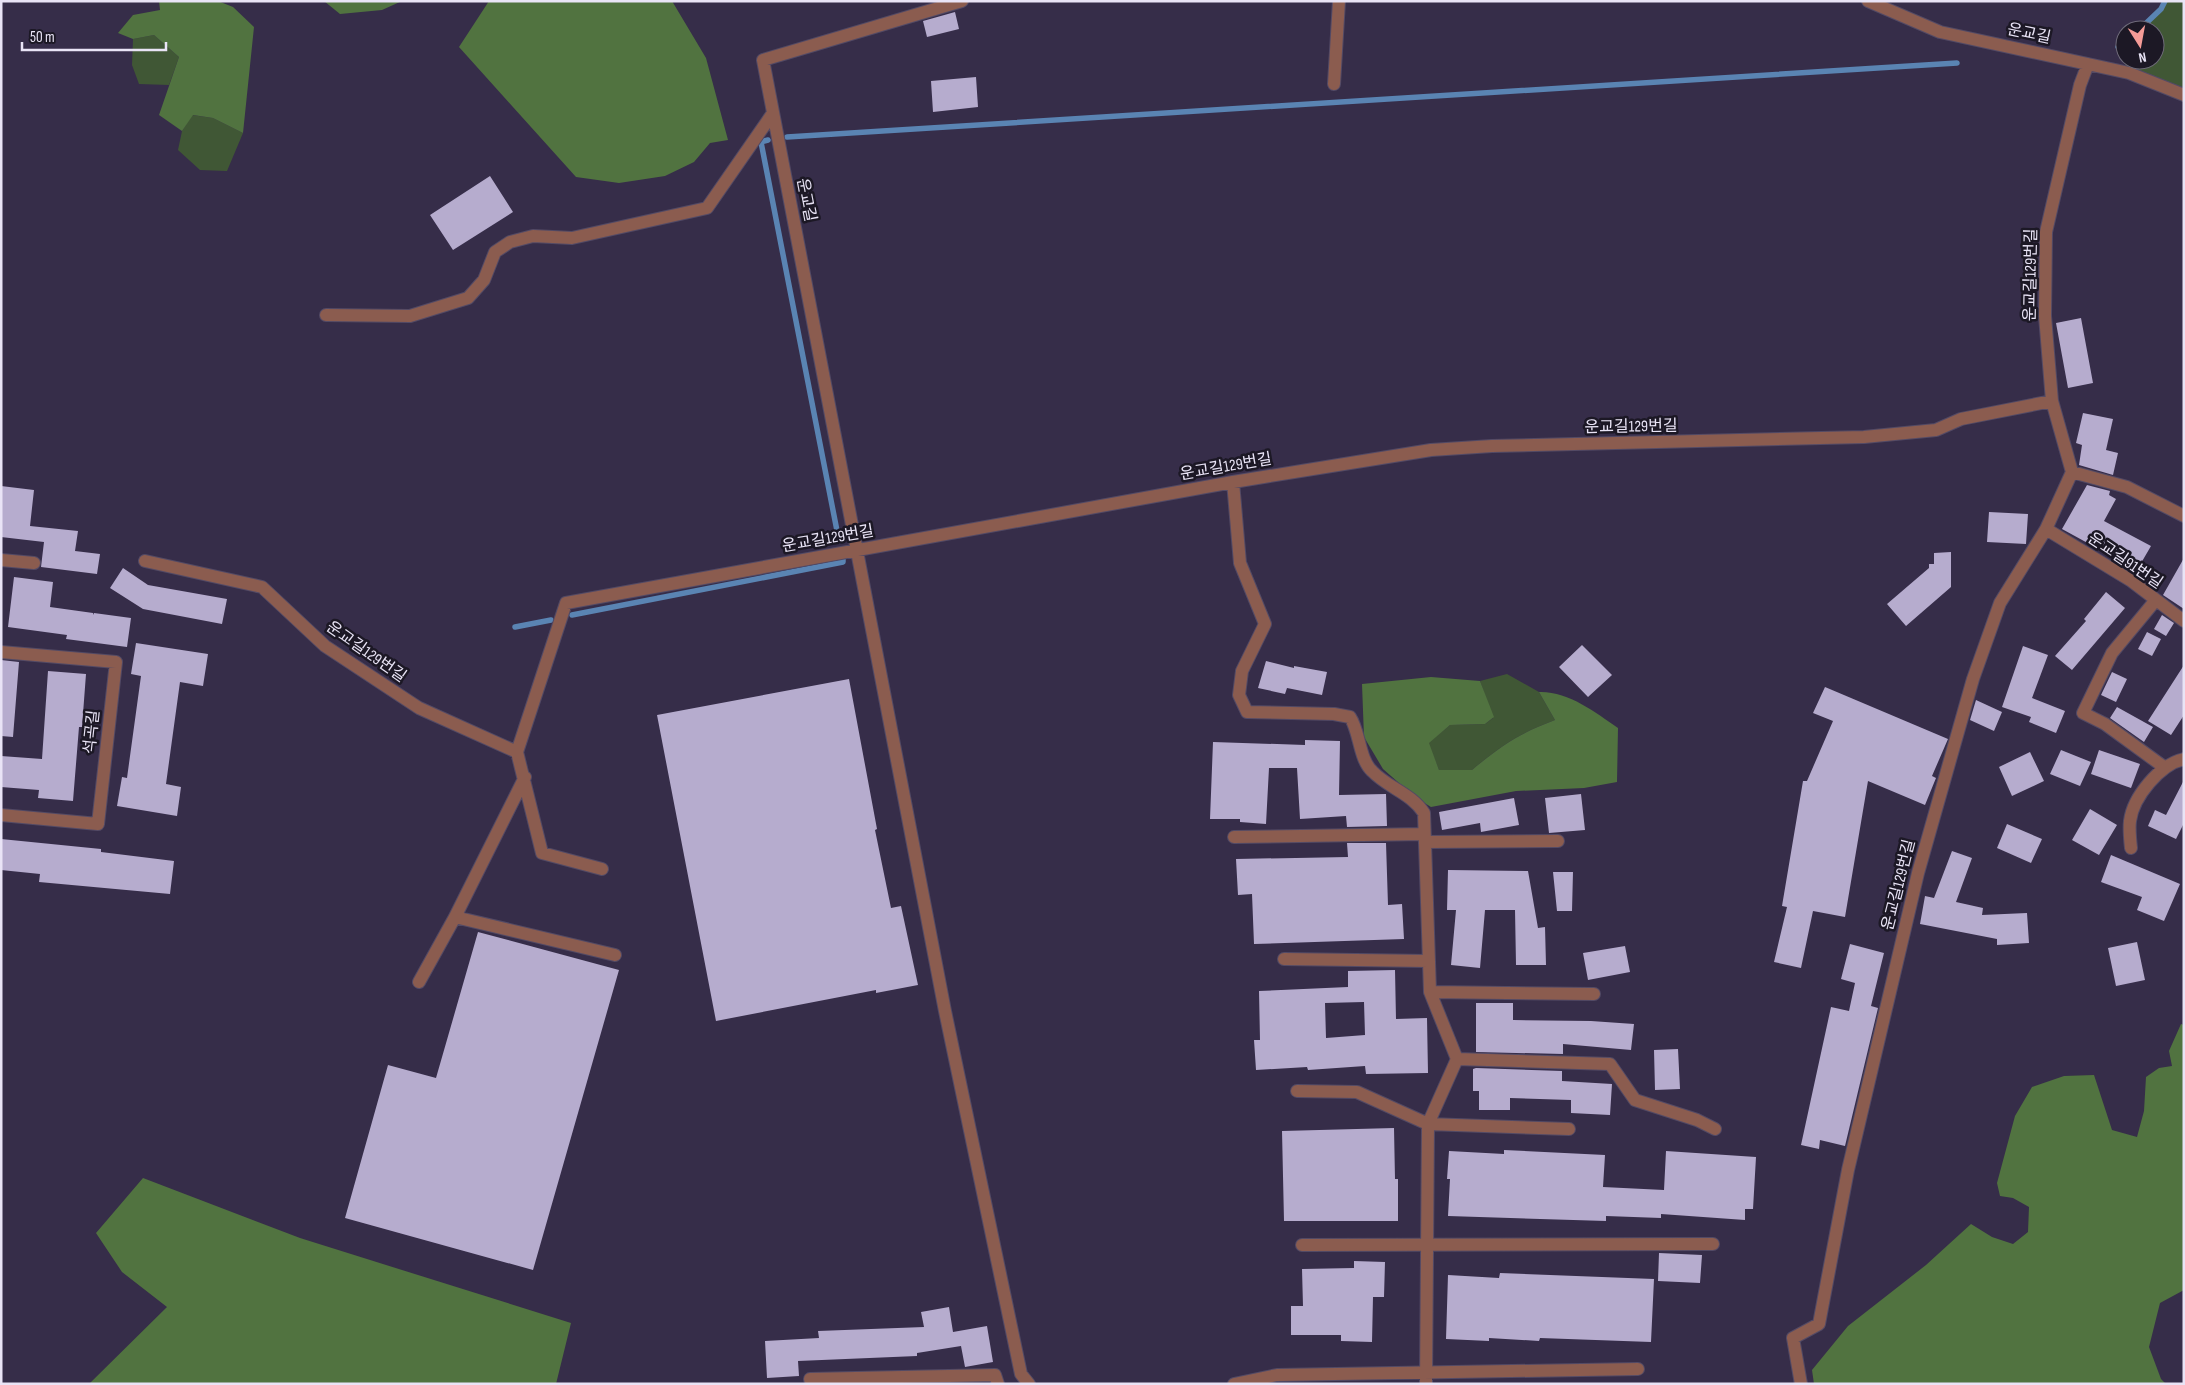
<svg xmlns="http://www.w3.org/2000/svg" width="2185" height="1385" viewBox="0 0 2185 1385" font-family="'Sofia Sans Condensed','Noto Sans KR',sans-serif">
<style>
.green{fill:#405735}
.forest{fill:#517340}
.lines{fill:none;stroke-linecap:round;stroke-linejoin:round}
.stream{stroke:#5a84b3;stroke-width:5.5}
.building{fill:#b6acce;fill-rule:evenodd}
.minor-casing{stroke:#534a65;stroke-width:14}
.minor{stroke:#8b5c4f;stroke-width:12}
.labels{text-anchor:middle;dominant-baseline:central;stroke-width:5;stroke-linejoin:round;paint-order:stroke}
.street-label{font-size:16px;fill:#e9e4f6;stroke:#1c1825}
</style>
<rect width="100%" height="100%" fill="#362d49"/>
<!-- green -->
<path class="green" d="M2165,1H2184V95L2129,73L2118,47L2125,44V60H2155V30H2139L2161,9Z
M154,35L179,57L169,85L139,84L132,65L133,39Z
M192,115L213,118L243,133L227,171L200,170L178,150L182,131Z
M1507,674L1539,692L1555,720C1518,734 1502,745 1472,770H1439L1428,743L1450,725L1485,724L1493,718L1480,681Z"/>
<!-- forest -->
<path class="forest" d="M159,1H218L233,7L254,27L243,133L213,118L193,115L182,131L159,115L179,57L154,35L133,39L118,33L133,15L160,10Z
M324,1H402L382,10L340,14Z
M489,1H672L706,58L728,140L710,143L694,162L665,176L619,183L576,177L459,47Z
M1431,677L1480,681L1494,717L1485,724L1450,725L1429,743L1439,770H1472C1502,745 1518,734 1555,720L1539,692C1568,691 1595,712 1618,728L1617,782L1584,788L1516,791L1431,807L1415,797L1383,769L1364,737L1362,684Z
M2181,1024L2184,1025V1290L2160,1303L2149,1347L2161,1379L2166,1384H1814L1812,1370L1848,1326L1926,1265L1971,1224L1992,1237L2013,1244L2028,1232L2029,1207L2013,1198L2000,1196L1997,1183L2015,1116L2032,1087L2064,1076L2094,1075L2112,1130L2137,1137L2144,1111L2146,1077L2159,1068L2172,1066L2169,1051Z
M143,1178L300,1238L571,1323L556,1384H89L167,1307L122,1272L96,1233Z"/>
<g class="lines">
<!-- stream -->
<path class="stream" d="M2139,30L2161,9L2165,1
M2118,47L2125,44
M787,137L1957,63
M768,140L761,142L839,541
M572,615L843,562V558
M515,627L551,620"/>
</g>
<!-- building -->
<path class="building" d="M955,12L959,29L927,37L923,21Z
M976,77L978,107L933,112L931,81Z
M490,176L513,212L453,250L430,215Z
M2081,318L2093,383L2068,388L2056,323Z
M2083,413L2113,419L2106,450L2118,453L2113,475L2079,465L2082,445L2076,443Z
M2087,485L2110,491L2109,495L2116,499L2104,521L2151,546L2137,570L2062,529Z
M1,486L34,490L30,526L78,531L75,551L100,554L97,574L41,567L44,542L1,537Z
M1989,512L2028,514L2026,544L1987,542Z
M1951,552V587L1906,626L1887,604L1929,568V564H1934V553Z
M2184,558V609L2163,595Z
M123,568L148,585L227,599L222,624L143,609L110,588Z
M14,577L53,582L50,607L93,613V615L94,613L131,618L127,647L66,639L67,635L8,627Z
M2106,592L2125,608L2072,670L2055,656L2086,621L2084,619Z
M2162,615L2174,623L2166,636L2154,629Z
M2147,632L2161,639L2152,656L2138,649Z
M136,643L208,654L203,686L180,682L166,784L181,787L177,816L117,806L122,777L127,778L141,676L131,674Z
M1582,645L1612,675L1588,697L1559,667Z
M2023,646L2048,655L2032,698L2065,711L2056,733L2029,722L2031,717L2002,707Z
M1,660L19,662L13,737L1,736Z
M1266,661L1294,668V666L1327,672L1322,695L1287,688L1285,694L1258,688Z
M2184,665V715L2171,735L2148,721Z
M48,671L86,674L82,727H79L73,801L38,798L39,790L1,787V756L42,759Z
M2112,672L2127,679L2116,702L2101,695Z
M849,679L877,829L875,830L891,908L901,906L918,985L876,993V990L716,1021L657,715Z
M1825,687L1948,739L1932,776L1936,778L1925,805L1868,781L1845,917L1813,911L1801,968L1774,962L1787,907L1782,906L1803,781H1807L1833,721L1813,713Z
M1976,700L2002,712L1994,731L1970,720Z
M2117,707L2153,727L2144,742L2110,718Z
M1305,740L1340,741L1339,795L1386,794L1387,826L1347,827L1346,816L1300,819L1297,768H1269L1266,824L1240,822V819H1210L1213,742L1305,745Z
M2061,750L2091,762L2080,786L2050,774Z
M2099,750L2140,764L2131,788L2091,774Z
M2030,752L2044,781L2012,796L1999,767Z
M2184,780V823L2176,839L2148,826L2155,810L2166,815Z
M1581,794L1585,830L1549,833L1545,798Z
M1514,798L1519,825L1481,832L1480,823L1442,830L1439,812Z
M2090,809L2117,825L2099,855L2072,840Z
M2007,824L2042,839L2031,863L1997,848Z
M1,839L101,849V852L174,861L170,894L39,882L40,874L1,870Z
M1347,843H1386L1388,905L1402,904L1404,939L1254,944L1252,894L1238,895L1236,859L1348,857Z
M1952,851L1972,858L1956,902L1983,908L1982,915L2027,913L2029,943L1997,945V939L1920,924L1925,896L1934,898Z
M2111,855L2180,884L2164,921L2137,910L2142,897L2101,882Z
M1448,870L1528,871L1538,928L1545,927L1546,965H1516L1515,910H1485L1480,968L1451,965L1456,910H1447Z
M1553,872H1573L1572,911H1557Z
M478,932L619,970L533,1270L345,1218L388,1065L436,1078Z
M2137,942L2145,980L2116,986L2108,948Z
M1850,944L1884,953L1871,1006L1878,1008L1845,1146L1820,1140L1819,1149L1801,1145L1831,1007L1849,1011L1855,983L1841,979Z
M1625,946L1630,972L1588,980L1583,953Z
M1395,970L1396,1019L1427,1018L1428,1073L1366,1074L1365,1066L1308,1070L1307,1067L1256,1070L1254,1040H1260L1259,991L1348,987V971ZM1364,1002L1365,1035L1326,1038L1325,1003Z
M1476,1003H1513V1020L1591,1021L1634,1024L1631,1050L1563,1044V1054L1476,1052Z
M1678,1049L1680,1089L1655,1090L1654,1050Z
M1476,1068L1562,1071V1081L1612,1084L1610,1115L1571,1113V1100L1510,1098V1110H1479V1091H1473V1069Z
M1394,1128L1395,1179H1398V1221H1284L1282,1131Z
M1504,1150L1605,1155L1603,1187L1664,1190L1666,1151L1756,1157L1753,1209H1745V1220L1661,1214V1218L1606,1216V1221L1448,1216L1450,1179H1447L1449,1151L1504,1154Z
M1659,1253L1702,1255L1700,1283L1658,1281Z
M1354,1261L1385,1262L1384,1297H1373L1372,1342L1341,1341V1335H1291V1306H1303L1302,1269L1354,1268Z
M1500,1273L1654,1279L1651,1342L1540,1338L1539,1341L1489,1338V1341L1446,1339L1448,1275L1499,1278Z
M949,1307L953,1332L987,1326L993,1362L965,1367L961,1346L917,1353V1356L798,1361L799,1376L767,1378L765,1341L819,1338L818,1331L924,1327L921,1312Z"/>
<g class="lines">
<!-- minor casing -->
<g class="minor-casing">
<path id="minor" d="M962,1L763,60L945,1011L1021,1374L1029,1384
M1868,1L1940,32L2129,73L2184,95
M1334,84L1339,1
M326,315L410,316L468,298L484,280L495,252L510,242L533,236L572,238L707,208L773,113
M2072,472L2127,487L2184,516
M1233,482L1240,563L1265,624L1242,671L1239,695L1247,712L1334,714L1350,717C1360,732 1359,759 1372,771C1388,788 1411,793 1424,813L1430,992L1457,1059L1428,1124L1426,1384
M2046,529L2130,580L2184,621
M1,560L34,563
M145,561L262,587L325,646L419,708L517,752
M2155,601L2112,653L2083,713L2105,724L2164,767
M1,652L116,662L98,824L1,815
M1234,837L1424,834
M1425,842L1558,841
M2131,848C2130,839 2129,829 2130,821C2133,797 2160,764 2184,759
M602,869L542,853L517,752L566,603L1233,482L1431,450L1492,446L1864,437L1936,430L1961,419L2052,401
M455,917L615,955
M1284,959L1429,961
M419,982L455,917L525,777
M1430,992L1594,994
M1457,1059L1610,1064L1635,1100L1697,1120L1715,1129
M1297,1091L1357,1092L1428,1124L1569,1129
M1302,1245L1713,1244
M810,1379L995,1375L998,1384
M1234,1384L1277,1375L1638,1369
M1801,1384L1793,1338L1819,1324L1848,1170L1918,873L1973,679L2000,603L2046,529L2072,472L2052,401L2045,316L2046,232L2080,85L2088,64"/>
</g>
<!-- minor -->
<use href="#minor" class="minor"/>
</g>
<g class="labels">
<!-- street labels -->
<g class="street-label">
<text transform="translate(2029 34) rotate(12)">운교길</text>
<text transform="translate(806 200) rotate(79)">운교길</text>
<text transform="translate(2031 275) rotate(-89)">운교길129번길</text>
<text transform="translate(1631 427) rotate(-1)">운교길129번길</text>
<text transform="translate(1226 467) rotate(-10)">운교길129번길</text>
<text transform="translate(828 539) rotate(-10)">운교길129번길</text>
<text transform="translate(2125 561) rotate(34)">운교길91번길</text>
<text transform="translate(366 652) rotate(35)">운교길129번길</text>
<text transform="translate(92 732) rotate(-84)">석곡길</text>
<text transform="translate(1899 885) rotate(-76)">운교길129번길</text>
</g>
</g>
<!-- border -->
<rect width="2185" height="1385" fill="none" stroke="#e9e4f6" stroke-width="5"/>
<!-- north arrow -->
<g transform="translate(2140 45) rotate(169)"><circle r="24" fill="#1c1825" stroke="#6e6a79"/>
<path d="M0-4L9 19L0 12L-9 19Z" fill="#f59b97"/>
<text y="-8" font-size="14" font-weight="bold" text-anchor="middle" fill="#e9e4f6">N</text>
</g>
<!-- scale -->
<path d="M22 42v8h144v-8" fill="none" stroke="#e9e4f6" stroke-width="2.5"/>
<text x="30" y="42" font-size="15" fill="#e9e4f6" stroke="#1c1825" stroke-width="4" paint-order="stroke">50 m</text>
</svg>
